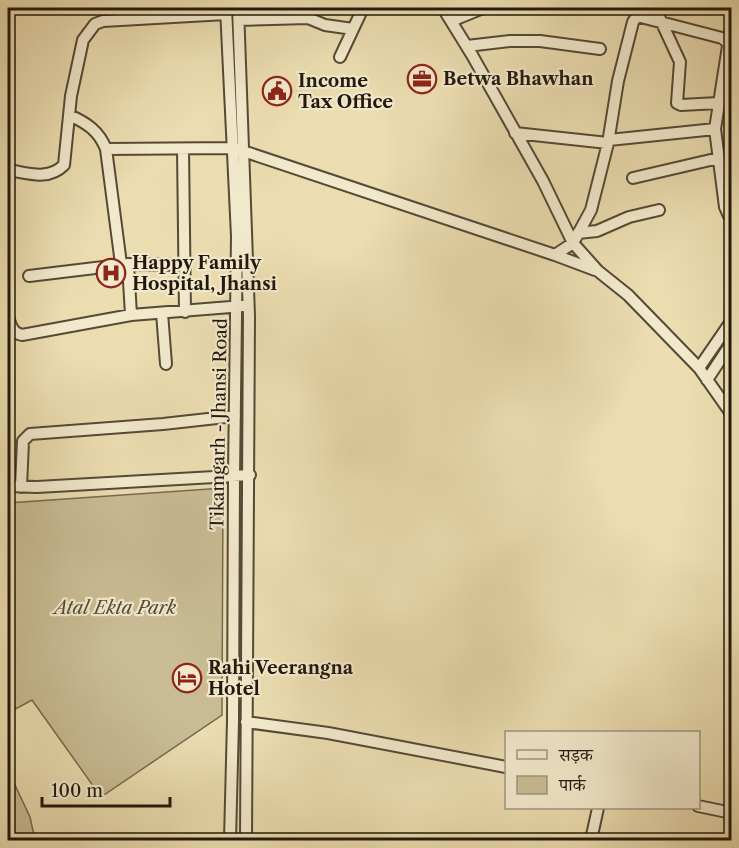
<svg xmlns="http://www.w3.org/2000/svg" width="739" height="848" viewBox="0 0 739 848" font-family="'Libre Caslon Text','Noto Serif Devanagari',serif">
<style>
.green{fill:#c9bc94;stroke:#766a51;stroke-width:1.5}
.lines{fill:none;stroke-linecap:round;stroke-linejoin:round}
.minor-casing{stroke:#544a36;stroke-width:14}
.minor{stroke:#f2e9cc;stroke-width:10}
.labels{text-anchor:middle;dominant-baseline:central;stroke-width:4.5;stroke-linejoin:round;paint-order:stroke}
.poi-label{font-size:18px;font-weight:bold;fill:#22190e;stroke:#f2e9cc;text-anchor:start}
.street-label{font-size:18px;fill:#22190e;stroke:#f2e9cc}
.park-label{font-size:18px;font-style:italic;fill:#544a36;stroke:#f2e9cc}
</style>
<rect width="100%" height="100%" fill="#ebddb0"/>
<filter id="stains"><feTurbulence type="fractalNoise" baseFrequency=".00333" numOctaves="4"/><feColorMatrix values="0 0 0 0 .2 0 0 0 0 .09 0 0 0 0 .02 0 0 0 .5 -.17"/></filter>
<radialGradient id="worn" r=".72"><stop offset=".6" stop-color="#630" stop-opacity="0"/><stop offset="1" stop-color="#630" stop-opacity=".3"/></radialGradient>
<!-- green -->
<path class="green" d="M223,488L222,715L101,797L32,700L8,713V503Z
M8,770L30,817L35,840H8Z"/>
<g class="lines">
<!-- minor casing -->
<g class="minor-casing">
<path id="minor" d="M226,8L237,236L234,476L233,721L230,840
M238,8L249,316L246,840
M443,8L472,55L543,181L573,243L598,271L628,295L699,368L732,415
M655,8L680,62L677,103L681,105L718,103
M239,20L308,18L325,25L353,29
M451,21L483,8
M467,46L510,41H540L600,49
M340,57L363,8
M69,115C87,123 99,131 106,149L121,264
M515,133L608,143L618,81L633,22L637,16L722,38L727,42L728,46L715,129L725,207L729,216L732,217
M609,140L715,129
M106,149L234,148L555,255L573,243L591,210L608,143
M183,149L185,312
M8,170C28,173 48,181 64,165L71,96L83,40L95,24L103,21L226,14
M633,178L719,158
M578,233L597,231L629,217L659,210
M555,255L595,270
M128,264L183,265
M29,276L128,264L131,315
M162,313L166,364
M8,317C11,325 12,333 22,335L131,315L243,306
M699,368L732,320
M707,380L732,342
M8,486L37,487L250,475
M21,487L23,441L30,434L163,424L235,416
M246,722L328,733L506,767
M698,806L732,813
M591,840L598,808"/>
</g>
<!-- minor -->
<use href="#minor" class="minor"/>
</g>
<!-- icons -->
<defs>
<g id="office-ring" transform="scale(1.5)"><circle r="9.5" fill="#f2e9cc" stroke="#8f2418" stroke-width="1.5"/><path d="M-6-3h4V-5.5h4V-3h4V5H-6ZM-1-4.5V-3h2v-1.5ZM-6 0V1H6V0Z" fill="#8f2418"/></g>
<g id="civic-ring" transform="scale(1.5)"><circle r="9.5" fill="#f2e9cc" stroke="#8f2418" stroke-width="1.5"/><path d="M-.6-6.5H3V-4.5H.6V-3L4-1V1h2V6H-6V1h2V-1L-.6-3ZM-1.2 2.5V6h2.4V2.5Z" fill="#8f2418"/></g>
<g id="hospital-ring" transform="scale(1.5)"><circle r="9.5" fill="#f2e9cc" stroke="#8f2418" stroke-width="1.5"/><path d="M-5-5h3v3.5h4V-5h3V5h-3V1.5h-4V5h-3Z" fill="#8f2418"/></g>
<g id="hotel-ring" transform="scale(1.5)"><circle r="9.5" fill="#f2e9cc" stroke="#8f2418" stroke-width="1.5"/><path d="M-6-4.5h1.5V1H6V5H4.5V3h-9V5H-6ZM-4 0a1.8 1.8 0 1 1 3.6 0ZM.5 0V-2.5h3Q6-2.5 6 0Z" fill="#8f2418"/></g>
</defs>
<g fill-rule="evenodd">
<use href="#office-ring" x="422" y="79"/>
<use href="#civic-ring" x="277" y="91"/>
<use href="#hospital-ring" x="111" y="273"/>
<use href="#hotel-ring" x="187" y="678"/>
</g>
<g class="labels">
<!-- poi labels -->
<g class="poi-label">
<text x="443" y="79">Betwa Bhawhan</text>
<text x="298" y="81">Income<tspan x="298" dy="21">Tax Office</tspan></text>
<text x="132" y="263">Happy Family<tspan x="132" dy="21">Hospital, Jhansi</tspan></text>
<text x="208" y="668">Rahi Veerangna<tspan x="208" dy="21">Hotel</tspan></text>
</g>
<!-- street labels -->
<g class="street-label">
<text transform="translate(219 424) rotate(-89)">Tikamgarh - Jhansi Road</text>
</g>
<!-- park labels -->
<g class="park-label">
<text x="115" y="608">Atal Ekta Park</text>
</g>
</g>
<!-- margin -->
<rect width="739" height="848" fill="none" stroke="#ebddb0" stroke-width="30"/>
<rect x="9" y="9" width="721" height="830" fill="none" stroke="#22190e" stroke-width="3"/>
<rect x="15" y="15" width="709" height="818" fill="none" stroke="#22190e" stroke-width="1.5"/>
<!-- legend -->
<rect x="505" y="731" width="195" height="78" fill="#f2e9cc" stroke="#9f9680" stroke-width="1.5"/>
<rect x="517" y="750" width="30" height="9" fill="#f2e9cc" stroke="#9f9680" stroke-width="1.5"/>
<text x="559" y="761" font-size="18" fill="#22190e">सड़क</text>
<rect x="517" y="776" width="30" height="18" fill="#c9bc94" stroke="#9f9680" stroke-width="1.5"/>
<text x="559" y="791" font-size="18" fill="#22190e">पार्क</text>
<!-- scale -->
<path d="M42 797v9h128v-9" fill="none" stroke="#22190e" stroke-width="3"/>
<text x="51" y="797" font-size="18" fill="#22190e" stroke="#f2e9cc" stroke-width="4.5" paint-order="stroke">100 m</text>
<rect width="100%" height="100%" filter="url(#stains)"/>
<rect width="100%" height="100%" fill="url(#worn)"/>
</svg>
